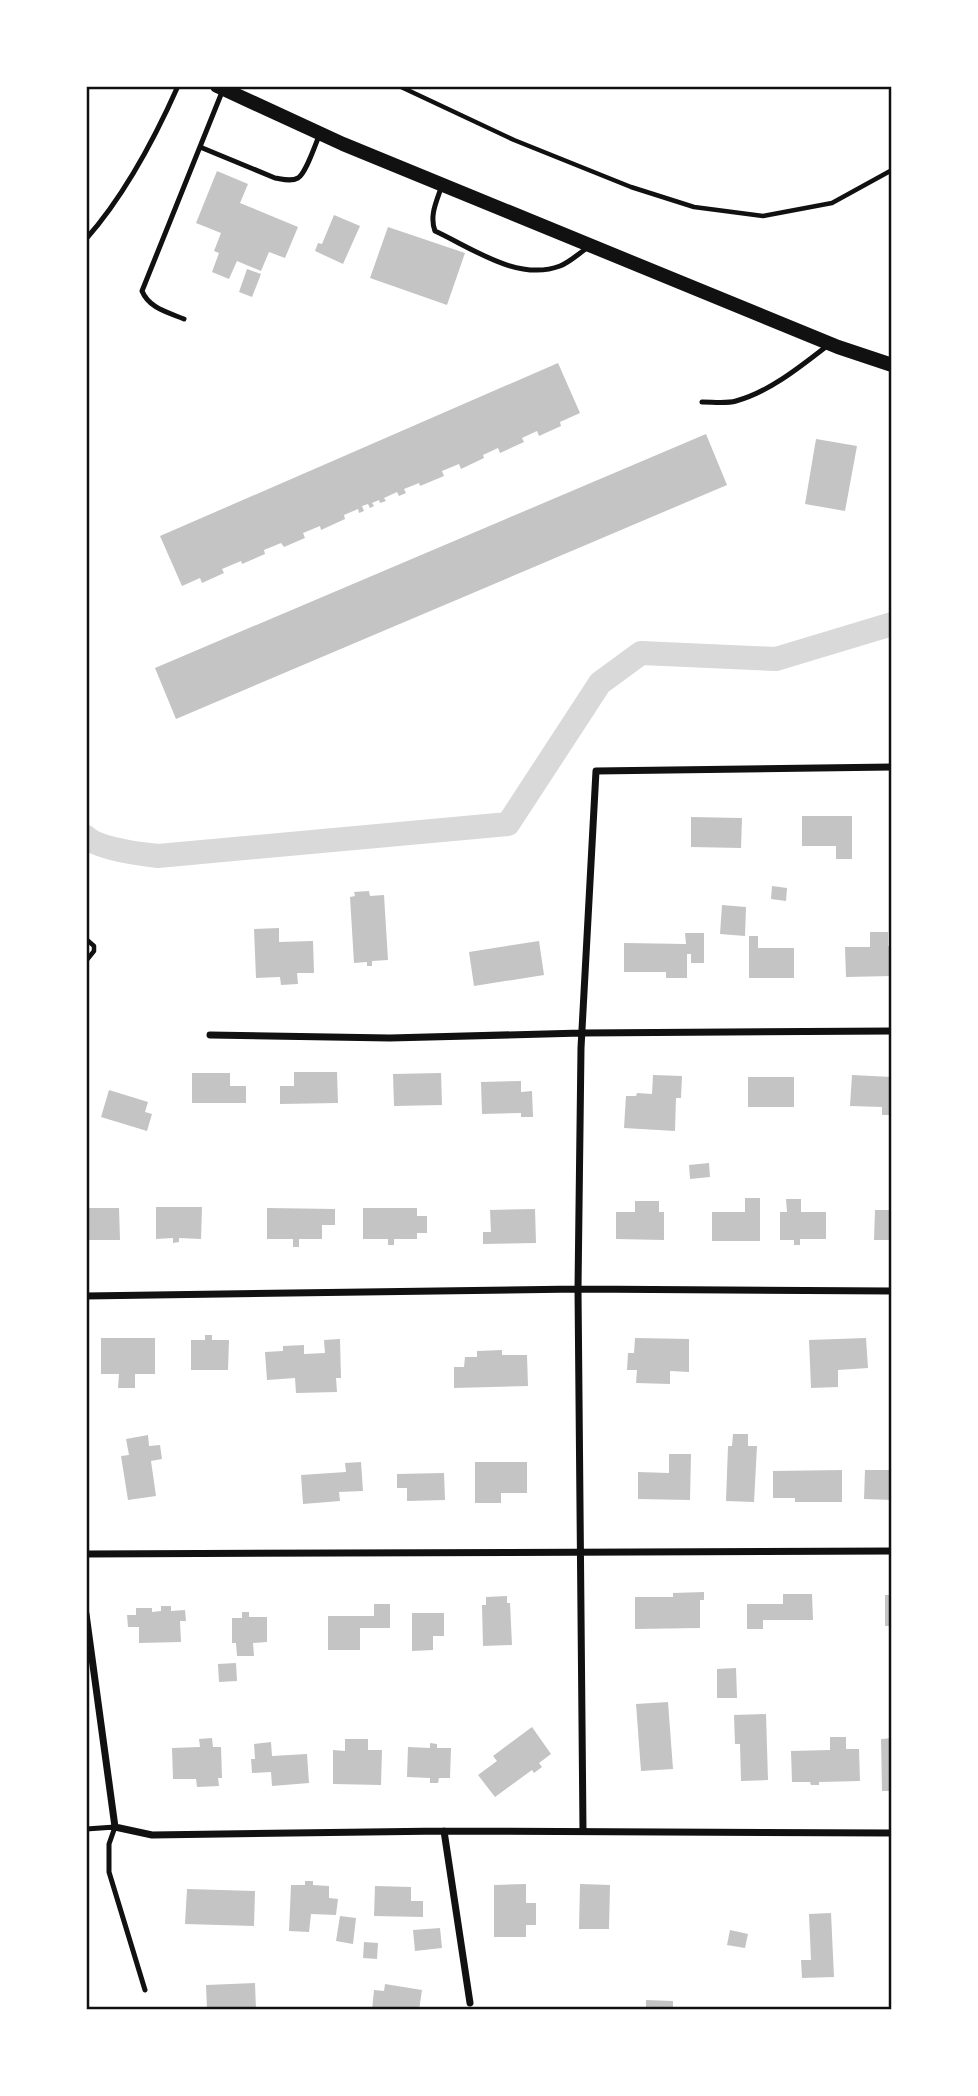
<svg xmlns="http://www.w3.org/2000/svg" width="978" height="2096" viewBox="0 0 978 2096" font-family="Montserrat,sans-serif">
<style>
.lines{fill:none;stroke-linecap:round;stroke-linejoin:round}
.canal{stroke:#d9d9d9;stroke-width:24}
.building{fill:#c4c4c4}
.path{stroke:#111;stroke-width:4.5}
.service{stroke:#111;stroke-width:5}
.minor{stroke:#111;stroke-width:7}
.secondary{stroke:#111;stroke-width:14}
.neatline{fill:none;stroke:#111;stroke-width:2.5}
</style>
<rect width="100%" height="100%" fill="#fff"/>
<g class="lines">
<!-- canal -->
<path class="canal" d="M86,837C99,849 140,854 158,856L508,824L600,683L641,653L776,659L892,624"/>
</g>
<!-- building -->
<path class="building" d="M217,171L248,184L240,203L298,227L285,258L269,252L261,271L237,261L229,279L212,272L219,253L214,251L221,233L196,223Z
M334,215L360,226L343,264L315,251L318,243L322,244Z
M388,227L465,253L447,305L370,278Z
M247,269L261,274L252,297L239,292Z
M558,363L580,413L560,422L561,426L539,436L537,431L522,438L524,442L500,453L498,448L483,455L484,458L461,469L459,464L442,471L444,476L420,486L419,483L404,489L406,493L399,496L397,492L384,498L386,501L380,503L379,500L372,503L374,506L370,508L368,504L362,506L364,511L359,513L358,509L344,515L345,519L321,530L320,526L303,533L305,538L284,547L281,543L264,550L265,554L242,564L241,561L222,569L224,573L202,583L200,578L182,586L160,536Z
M706,434L727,485L176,719L155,668Z
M816,439L857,446L845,511L805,504Z
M802,816H852V859H836V846H802Z
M691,817L742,818L741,848L691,847Z
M772,886L787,888L786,901L771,899Z
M369,891L370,896L384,895L388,960L372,961V966H367V962L354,963L350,897L355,896L354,892Z
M722,905L746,907L745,936L720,934Z
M279,928V942L313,941L314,973H297L298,984L281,985L280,977L256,978L254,929Z
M870,932H888V946H892V976L846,977L845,947H870Z
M685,933H704V963H691V954H687V978H666V972H624V943L686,944Z
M749,936H758V948H794V978H749Z
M539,941L544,975L474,986L469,952Z
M294,1072H337L338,1103L280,1104V1086H294Z
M192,1073H230V1086H246V1103H192Z
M441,1073L442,1105L394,1106L393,1074Z
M653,1075L682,1076L681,1098H676L675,1131L624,1128L626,1096H636L637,1093L652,1094Z
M852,1075L892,1077V1115H882V1107L850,1106Z
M748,1077H794V1107H748Z
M521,1081V1092L532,1091L533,1117H521V1113L482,1114L481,1082Z
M109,1090L148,1102L145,1112L152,1114L147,1131L101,1117Z
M709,1163L710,1177L690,1179L689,1165Z
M745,1198H760V1241H712V1212H745Z
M786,1199H801V1212H826V1239H800V1245H794V1240H780V1212H787Z
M635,1201H659V1212H664V1240L616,1239V1212H635Z
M156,1207H202L201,1239L179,1238V1242L173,1243V1238L156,1239Z
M86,1208H119L120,1240H86Z
M267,1208L335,1209V1225H322V1239H299V1247H293V1239H267Z
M363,1208H417V1216H427V1233H417V1239H394V1245H388V1239H363Z
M535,1209L536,1243L483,1244V1232H491L490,1210Z
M875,1210H892V1240H874Z
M205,1335H212V1340H229L228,1370H191V1340H205Z
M101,1338H155V1374H135V1388H118L119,1374H101Z
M635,1338L689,1339V1372L670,1371V1384L636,1383L637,1370H627L628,1353H634Z
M866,1338L868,1368L838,1370V1387L811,1388L809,1340Z
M340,1339L341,1378H336L337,1392L296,1393L295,1378L267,1380L265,1352L283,1351V1346L304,1345V1354L325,1353L324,1340Z
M502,1350V1355H527L528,1386L454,1388V1367H464L465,1357H477V1351Z
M733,1434H748V1446H757L754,1502L726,1501L728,1446H732Z
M148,1435L149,1446L160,1445L162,1459L151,1461L156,1496L128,1500L121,1456L129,1455L126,1439Z
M669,1454H691L690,1500L638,1499V1472L669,1473Z
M361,1462L363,1491L339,1492L340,1501L303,1504L301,1475L346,1472L345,1463Z
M475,1462H527V1493H501V1503H475Z
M842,1470V1502H795V1498H773V1471Z
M865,1470H892V1500L864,1499Z
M444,1473L445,1500L407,1501V1488H397V1474Z
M704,1592V1600H700V1628L635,1629V1597H673V1593Z
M783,1594H812L813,1620H763V1629H747V1604H783Z
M885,1595H892V1626H885Z
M507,1596V1603H510L512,1645L483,1646L482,1605H486V1597Z
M374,1604H390V1628H360V1650H328V1616H374Z
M161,1606H171V1611L185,1610L186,1621H180L181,1642L139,1643V1627H128L127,1615H136V1608H152V1612L161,1611Z
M242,1612H249V1617H267V1642L253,1643L254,1656H237L236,1643H232V1618H242Z
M412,1613H444V1636H433V1650L412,1651Z
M236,1663L237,1681L219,1682L218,1664Z
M736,1668L737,1698H717V1669Z
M668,1702L673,1769L641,1771L636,1704Z
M766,1714L768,1780L741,1781L740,1744H735L734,1715Z
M532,1727L551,1754L539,1763L542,1767L534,1773L532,1770L495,1797L478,1775L497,1761L493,1756Z
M830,1737H846V1749H859L860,1781L819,1782V1785H811L810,1782H792L791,1751L830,1750Z
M212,1738L213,1747H221L222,1778H218L219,1786L197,1787L196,1779H173L172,1748L200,1747L199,1739Z
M892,1738V1791H882L881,1739Z
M345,1739H368V1750H382L381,1785L333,1784V1750L345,1751Z
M271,1742L272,1756L307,1754L309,1783L272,1786L271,1772L252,1773L251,1759H255L254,1744Z
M430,1743L437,1744V1748H451L450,1778H439L438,1783H430V1778L407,1777L408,1747L430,1748Z
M305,1881H313V1885L329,1886V1898L338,1899L336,1915L311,1914L309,1932L289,1931L291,1885H305Z
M526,1884V1903H536V1925H526V1937H494V1885Z
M580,1884L610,1885L609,1929H579Z
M375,1886L411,1887V1901H423V1917L374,1916Z
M187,1889L255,1891L254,1926L185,1924Z
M831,1913L834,1977L802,1978L801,1960H811L809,1914Z
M340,1916L356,1918L353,1944L336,1941Z
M440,1928L442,1948L415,1951L413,1930Z
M730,1930L748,1934L745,1948L727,1945Z
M364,1942L378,1943L377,1959L363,1958Z
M255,1983L256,2010H207L206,1985Z
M385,1984L422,1990L419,2010H372L374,1990L384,1991Z
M646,2000L673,2001V2010H646Z"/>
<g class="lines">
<!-- path -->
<path class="path" d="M399,86L514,140L631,187L694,207L763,216L832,203L892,170
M86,939L94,946V951L86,961"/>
<!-- service -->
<path class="service" d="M200,147L275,178C282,179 291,182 298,178C306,173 315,145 319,136
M442,185C437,201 429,215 435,231C472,248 518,282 560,266C570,262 578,254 587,248
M86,239C125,195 154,140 178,86
M184,319C167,312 149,308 142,291L222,92
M702,402C713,402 726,404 736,401C769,392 800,367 827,346
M86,1829L115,1827L109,1844V1872L145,1990"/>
<!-- minor -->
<path class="minor" d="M210,1035L390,1038L582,1033L892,1031
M86,1296L578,1289L892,1291
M86,1554L892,1551
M86,1614L115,1827L152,1835L444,1831L892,1833
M444,1831L470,2003
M583,1831L578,1289L581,1048L596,771L892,767"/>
<!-- secondary -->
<path class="secondary" d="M217,86L343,144L838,347L892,365"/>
</g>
<!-- border -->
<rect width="978" height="2096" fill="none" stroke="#ffffff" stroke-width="175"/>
<rect x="88" y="88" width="802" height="1920" class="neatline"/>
</svg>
